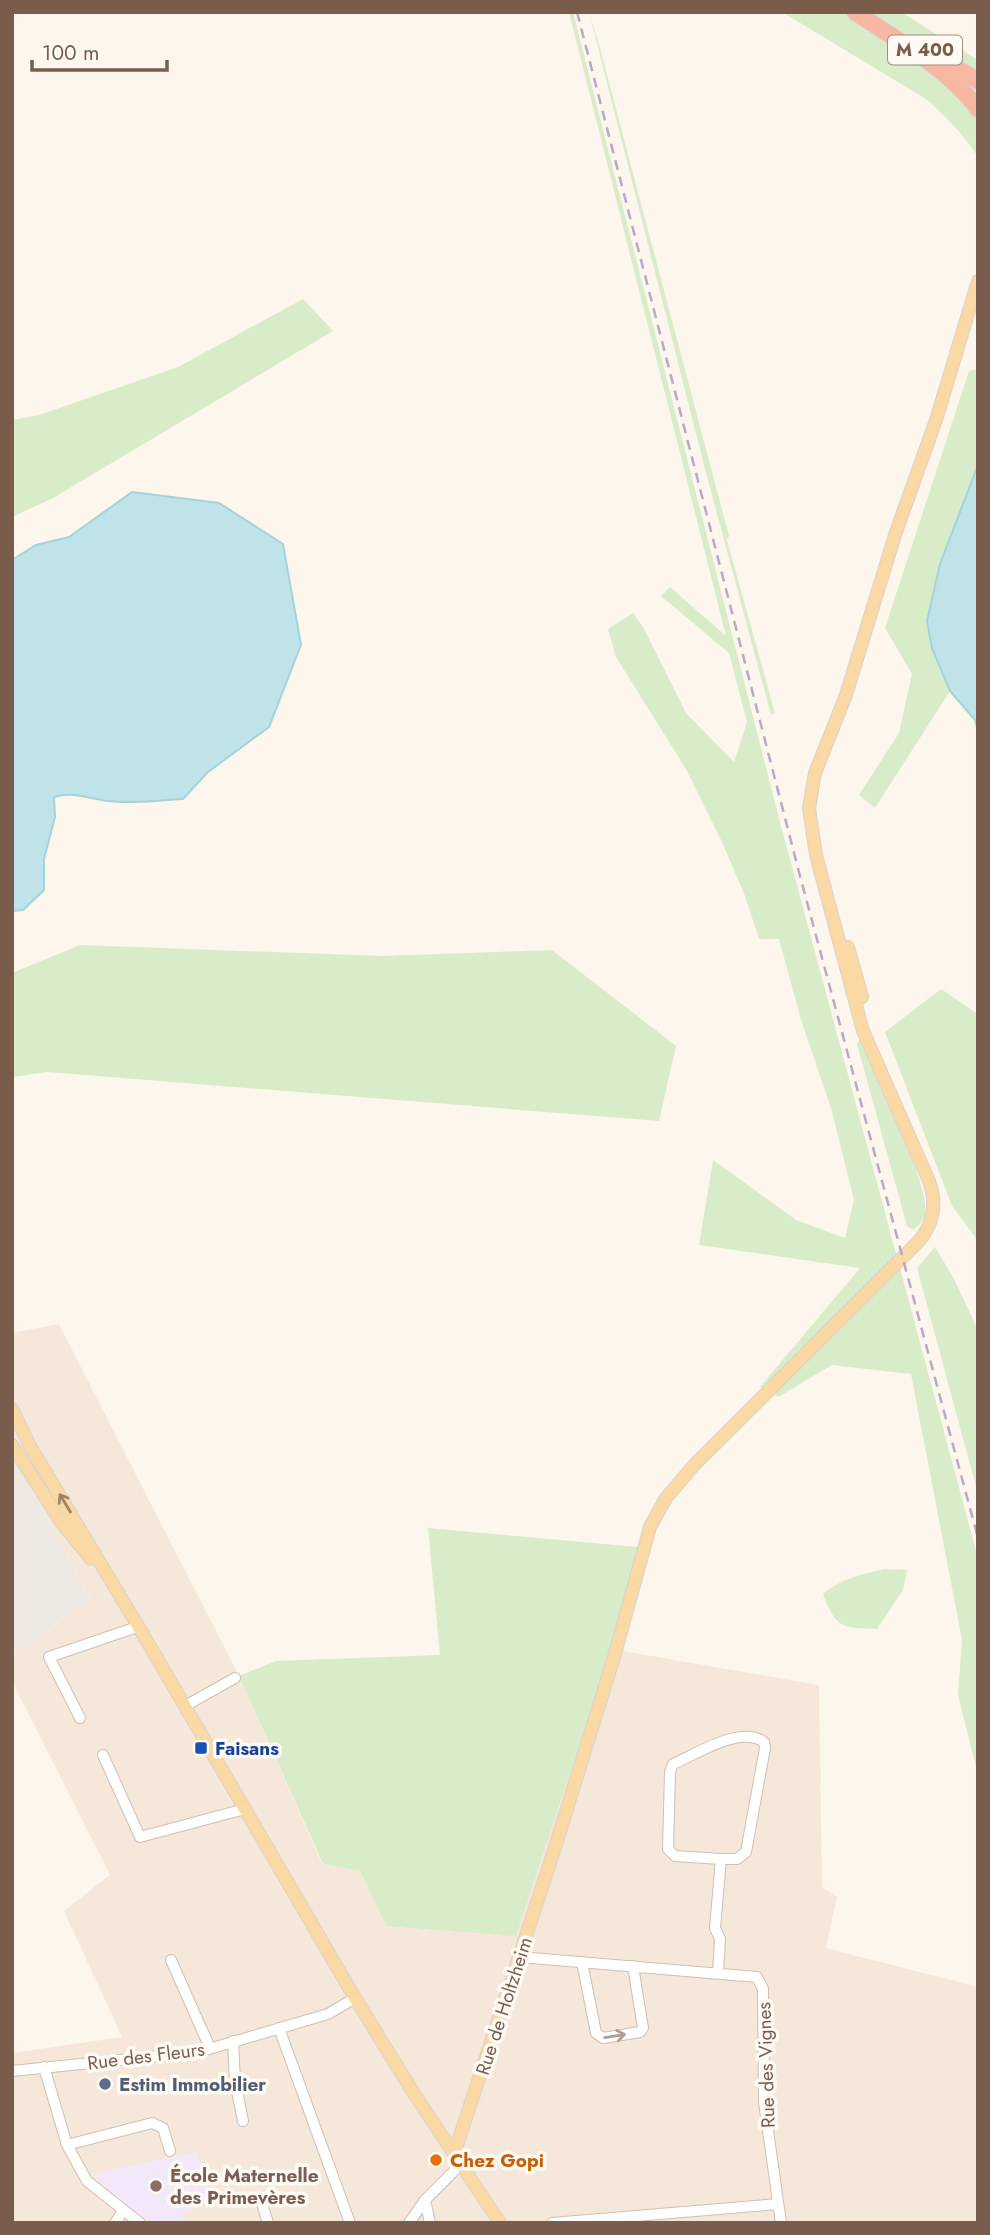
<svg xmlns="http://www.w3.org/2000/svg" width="990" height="2235" viewBox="0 0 990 2235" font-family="Jost,sans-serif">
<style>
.residential{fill:#f5e8da}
.industrial{fill:#efe9e4}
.education{fill:#f3e8fa}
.green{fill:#d8ecc9}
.water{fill:#bfe3e8;stroke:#a5d3da;stroke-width:2}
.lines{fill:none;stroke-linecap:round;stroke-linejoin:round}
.minor-casing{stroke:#d1beb0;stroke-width:12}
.major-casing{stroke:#dad1cd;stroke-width:14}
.highway-casing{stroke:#dad1cd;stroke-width:18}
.minor{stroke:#fff;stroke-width:10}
.major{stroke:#fbd9a5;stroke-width:12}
.highway{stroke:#f7b7a3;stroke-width:16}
.rail{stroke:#b9a8c9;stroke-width:2.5;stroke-dasharray:10 7;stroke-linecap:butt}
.oneway{stroke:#a18267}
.oneway2{stroke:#af9d94}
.transit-dot{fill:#1a4fb4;stroke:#fffaf3;stroke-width:2.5}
.service-dot{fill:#5c6f8a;stroke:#fffaf3;stroke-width:2.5}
.food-dot{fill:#e8710a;stroke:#fffaf3;stroke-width:2.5}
.education-dot{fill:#8d6e63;stroke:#fffaf3;stroke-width:2.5}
.labels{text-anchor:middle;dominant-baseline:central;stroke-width:7;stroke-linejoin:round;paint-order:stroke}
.shield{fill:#fffaf3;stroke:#a28b7f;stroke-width:2}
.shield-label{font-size:18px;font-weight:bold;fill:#7a5c4d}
.transit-label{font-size:19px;font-weight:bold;fill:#164399;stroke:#fffaf3;text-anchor:start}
.street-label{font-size:19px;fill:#7a5c4d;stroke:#fffaf3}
.service-label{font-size:19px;font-weight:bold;fill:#4e5e75;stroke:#fffaf3;text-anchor:start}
.food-label{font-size:19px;font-weight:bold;fill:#c56008;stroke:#fffaf3;text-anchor:start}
.education-label{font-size:19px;font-weight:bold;fill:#785e54;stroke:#fffaf3;text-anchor:start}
</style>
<rect width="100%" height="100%" fill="#fdf6ec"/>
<!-- residential -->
<path class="residential" d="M59,1324L239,1676L322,1864L360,1871L386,1926L611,1649L819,1685L822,1887L837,1897L826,1948L978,1987V2223H12V2053L122,2037L64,1911L110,1875L12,1681V1655L91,1599L12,1455V1333Z"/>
<!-- industrial -->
<path class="industrial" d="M12,1455L91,1599L12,1655Z"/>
<!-- education -->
<path class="education" d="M197,2152L211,2198L183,2213L185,2223H152L129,2209L92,2174Z"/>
<!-- green -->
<path class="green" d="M569,12H573L780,822L978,1558V1775L958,1695L962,1640L911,1374L832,1365L778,1397L760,1387L860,1268L699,1245L713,1160L796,1220L845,1238L854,1200L831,1108L801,1020L779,939H759L745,896L722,842L686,769L616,657L608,629L633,613L643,627L686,713L734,762L747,722L729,653L661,596L670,587L726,636Z
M589,12L598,41L729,536L727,540L775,713L771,715L705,469Z
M782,12H901L978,60V160C976,146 938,109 926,99Z
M303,299L333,331L53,498L12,517V420L39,415L178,367Z
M978,369V465L962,510L932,648L950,691L875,808L859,795L899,733L912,674L885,628L969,371Z
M80,945L383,956L552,950L676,1046L659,1121L48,1072L12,1077V973Z
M941,989L978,1014V1241L952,1206L885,1032Z
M860,1039C873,1070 931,1186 925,1213C924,1221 919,1226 913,1230L907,1226L857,1044Z
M935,1247L954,1279L978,1330V1494L917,1268Z
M428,1528L638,1547L611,1649L516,1936L386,1926L360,1871L323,1864L239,1676L276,1661L440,1655Z
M884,1569L907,1570L903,1590L877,1629C841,1628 836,1628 823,1594C840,1579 862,1574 884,1569Z"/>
<!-- water -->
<path class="water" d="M978,465V732L975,720L950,691L932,648L927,621L940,564Z
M132,492L219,503L283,544L301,645L269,727L208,772L183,799C159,800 133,804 109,801C89,799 74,791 54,797L55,817L44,859V890L23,910L12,911V560L36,545L69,537Z"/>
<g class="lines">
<!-- minor casing -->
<g class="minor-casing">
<path id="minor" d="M185,1706L235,1678
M80,1718L49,1657L134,1628L137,1624
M103,1755L140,1837L245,1809
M520,1957L757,1977L763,1989L764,2102L781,2223
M171,1960L210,2048
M582,1962L596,2033L603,2038L640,2032L643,2028L633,1966
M718,1973L720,1939L715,1928L721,1859H737L746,1852L765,1748L764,1742C740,1725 697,1754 673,1764L670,1772L668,1849L675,1856L721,1859
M279,2028L350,2223
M233,2041L235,2081L243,2121
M44,2067L67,2145L87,2181L140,2223
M12,2071L199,2052L328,2014L355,1998
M67,2145L152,2123L163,2128L170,2151
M425,2200L430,2223
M263,2207L268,2223
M115,2223L123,2211
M409,2223L425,2200L460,2165
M552,2223L778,2204"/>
</g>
<!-- major casing -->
<g class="major-casing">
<path id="major" d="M848,947L862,997
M12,1409L30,1446L144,1636L355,1998L413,2092L500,2223
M12,1445L61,1522L91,1559
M454,2154L552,1857L615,1654L650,1527L666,1498L695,1464L919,1241C934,1223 937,1203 929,1181L863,1031L816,855L809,808L815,773L846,695L895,535L936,420L978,281"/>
</g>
<!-- highway casing -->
<g class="highway-casing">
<path id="highway" d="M855,12C893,37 951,71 978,109
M932,54L978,81"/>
</g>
<!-- minor -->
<use href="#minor" class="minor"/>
<!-- major -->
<use href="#major" class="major"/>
<!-- highway -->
<use href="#highway" class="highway"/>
<!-- rail -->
<path class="rail" d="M577,12L800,876L978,1538"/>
</g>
<!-- one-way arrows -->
<defs><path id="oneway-shaft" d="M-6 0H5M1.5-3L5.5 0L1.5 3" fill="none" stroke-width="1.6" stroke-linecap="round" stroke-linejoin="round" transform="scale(1.75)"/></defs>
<use class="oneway" href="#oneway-shaft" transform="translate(65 1503) rotate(-121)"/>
<use class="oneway2" href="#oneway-shaft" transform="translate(615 2036) rotate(-9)"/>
<!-- markers -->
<rect class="transit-dot" x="194" y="1741" width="14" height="14" rx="3.5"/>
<circle class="service-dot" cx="105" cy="2084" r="7"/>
<circle class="food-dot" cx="436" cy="2160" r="7"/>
<circle class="education-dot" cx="156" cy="2186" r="7"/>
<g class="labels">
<!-- shield labels -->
<rect class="shield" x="888" y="35.5" width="74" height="29" rx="5"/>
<g class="shield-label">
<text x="925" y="50">M 400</text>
</g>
<!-- transit labels -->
<g class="transit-label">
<text x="215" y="1748">Faisans</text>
</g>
<!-- street labels -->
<g class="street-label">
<text transform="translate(504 2006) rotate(-72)">Rue de Holtzheim</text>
<text transform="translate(146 2056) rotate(-7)">Rue des Fleurs</text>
<text transform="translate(766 2065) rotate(-92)">Rue des Vignes</text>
</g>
<!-- service labels -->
<g class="service-label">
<text x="119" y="2084">Estim Immobilier</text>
</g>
<!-- food labels -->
<g class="food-label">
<text x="450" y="2160">Chez Gopi</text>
</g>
<!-- education labels -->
<g class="education-label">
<text x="170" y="2175">École Maternelle<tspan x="170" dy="22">des Primevères</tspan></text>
</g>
</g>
<!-- border -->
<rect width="990" height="2235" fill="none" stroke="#7a5c4d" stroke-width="28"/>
<!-- scale -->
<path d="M32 60v10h135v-10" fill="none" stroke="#7a5c4d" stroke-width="3.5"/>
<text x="42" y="60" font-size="21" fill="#7a5c4d" stroke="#fffaf3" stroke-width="5" paint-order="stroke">100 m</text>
</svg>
